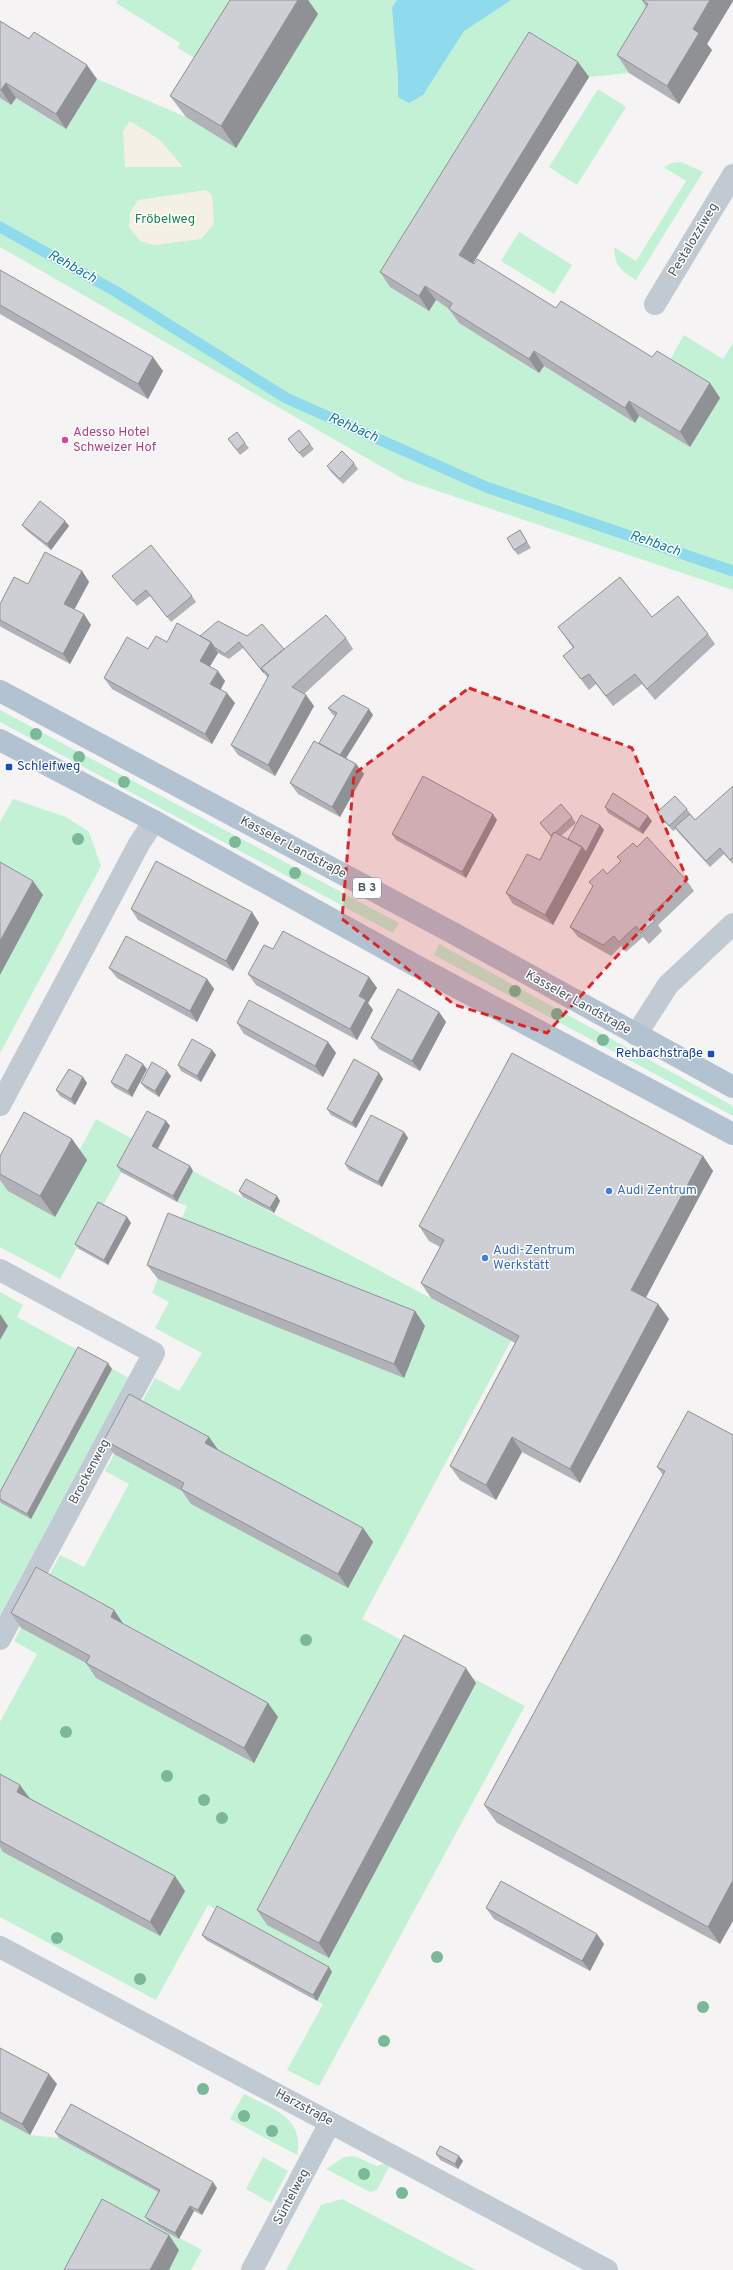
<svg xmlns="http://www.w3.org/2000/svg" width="733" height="2270" viewBox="0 0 733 2270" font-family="Overpass,sans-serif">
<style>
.green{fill:#c3f1d5}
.sand{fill:#f5f0e5}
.water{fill:#90daee}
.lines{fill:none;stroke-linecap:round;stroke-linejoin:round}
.stream{stroke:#90daee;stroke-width:11}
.street{stroke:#c1cad2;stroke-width:22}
.primary{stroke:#b3c2d1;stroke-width:22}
.tree{fill:#7bb799}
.wall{fill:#b0b2b7}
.shaded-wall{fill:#909195}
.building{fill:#cdcfd5;stroke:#909195}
.marked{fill:#d62828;fill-opacity:0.2;stroke:#d62828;stroke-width:3;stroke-dasharray:8 5;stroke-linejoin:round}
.hotel-dot{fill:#d1479c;stroke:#fff;stroke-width:1.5}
.transit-dot{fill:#1a4fb4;stroke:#fff;stroke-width:1.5}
.shop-dot{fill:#3f7fe0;stroke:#fff;stroke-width:1.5}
.labels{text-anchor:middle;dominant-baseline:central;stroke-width:3;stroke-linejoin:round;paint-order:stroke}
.shield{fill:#fff;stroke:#808990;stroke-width:1}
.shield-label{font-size:12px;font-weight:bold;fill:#4a5661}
.park-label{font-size:13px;fill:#17864f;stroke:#fff}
.street-label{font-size:13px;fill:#4a5661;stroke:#fff}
.hotel-label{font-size:13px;fill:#b23c85;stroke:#fff;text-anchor:start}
.transit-label{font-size:13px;fill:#164399;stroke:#fff;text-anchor:start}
.shop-label{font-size:13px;fill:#366cbe;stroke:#fff;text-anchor:start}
.water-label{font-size:14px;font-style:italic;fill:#0c7c9b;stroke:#fff}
</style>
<rect width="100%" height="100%" fill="#f5f3f3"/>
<!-- green -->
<path class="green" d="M118,0H664L629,73L589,77L540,47L429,311L436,300L462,317L459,323L539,373L544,366L635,423L639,416L690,447L667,365L684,335L723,359L733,343V590L405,480L0,247V98L11,105L16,98L66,129L97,79L186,117L214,70L178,48L180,43L116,3Z
M598,89L626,107L577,185L549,167Z
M681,162L703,172L636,280C620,270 615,266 614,247L636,261L686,181L664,167L671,163Z
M519,232L572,265L554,294L501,261Z
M0,710L399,923L393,933L0,722Z
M13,799L66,817L89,832L101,866L0,1053V822Z
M439,944L733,1106V1116L434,955Z
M96,1119L138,1142L79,1249L77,1248L60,1279L0,1247V1157L77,1155Z
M193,1171L511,1341L362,1619L525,1706L319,2086L287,2070L323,2004L317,2001L332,1972L208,1905L156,2000L0,1917V1722L37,1654L14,1641L60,1555L84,1567L129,1484L105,1471L155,1378L179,1391L202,1353L155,1328L169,1302L152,1293L187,1206L177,1202Z
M0,1292L23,1305L17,1317L129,1378L0,1615Z
M244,2094C272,2109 305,2117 297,2155L230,2119Z
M0,2119L30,2135L59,2138L164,2195L149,2222L202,2250L191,2270H0Z
M354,2156L377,2166L387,2163L390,2165L377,2190L370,2192L326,2169L344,2157Z
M263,2157L288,2171L271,2203L246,2189Z
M342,2199L476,2270H286L321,2205Z"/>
<!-- sand -->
<path class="sand" d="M130,121L160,140L183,167H125L123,131Z
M206,190L212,195L214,224L201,239L154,245L140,241L129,227L130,213L138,200Z"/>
<!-- water -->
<path class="water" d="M397,0H511L464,31L423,95L409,103L398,97V77L392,8Z"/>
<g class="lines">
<!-- stream -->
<path class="stream" d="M0,227L115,291L286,398L486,487L733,571"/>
<!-- street -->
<path class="street" d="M655,304L733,175
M636,1035L668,985L733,924
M0,1105L139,844L154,821
M0,1270L154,1353L0,1639
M0,1947L607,2270
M252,2270L330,2123"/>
<!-- primary -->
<path class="primary" d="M0,691L453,933L733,1087
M0,740L154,821L409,962L733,1134"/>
</g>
<!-- trees -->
<g class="tree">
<circle cx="36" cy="734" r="6"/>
<circle cx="79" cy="757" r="6"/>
<circle cx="124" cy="782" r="6"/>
<circle cx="78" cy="839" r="6"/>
<circle cx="235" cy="842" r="6"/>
<circle cx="295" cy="873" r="6"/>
<circle cx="515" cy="991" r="6"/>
<circle cx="557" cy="1014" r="6"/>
<circle cx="603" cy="1040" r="6"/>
<circle cx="306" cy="1640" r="6"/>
<circle cx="66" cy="1732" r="6"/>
<circle cx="167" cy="1776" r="6"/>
<circle cx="204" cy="1800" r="6"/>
<circle cx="222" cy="1818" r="6"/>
<circle cx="57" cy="1938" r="6"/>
<circle cx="437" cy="1957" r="6"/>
<circle cx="140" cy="1979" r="6"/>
<circle cx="703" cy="2007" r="6"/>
<circle cx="384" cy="2041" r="6"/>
<circle cx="203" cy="2089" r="6"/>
<circle cx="244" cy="2116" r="6"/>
<circle cx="272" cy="2131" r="6"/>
<circle cx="364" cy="2174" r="6"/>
<circle cx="402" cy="2193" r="6"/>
</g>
<!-- wall -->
<path class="wall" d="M230,0H308L318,14L236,148L186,117L170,96Z
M642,0H733V1L707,44L712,50L679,104L629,73L617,55L646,7Z
M0,21L97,79L66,129L16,98L11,105L0,98Z
M578,62L589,77L472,264L556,308L652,357L710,383L720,398L690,447L639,416L635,423L544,366L539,373L459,323L449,309L436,300L429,311L390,287L380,272Z
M0,270L163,371L148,399L0,314Z
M228,439L245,443L249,448L240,455Z
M288,439L310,444L314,449L303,458Z
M354,463L358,469L343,484L331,472L327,466Z
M65,521L69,526L51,550L26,530L22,525Z
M520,530L531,548L518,555L514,550Z
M82,571L89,582L74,609L91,625L70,664L1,627L0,626V604L28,584Z
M112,576L192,596L196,602L171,622L150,596L137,606Z
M652,617L708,634L715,644L655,700L642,684L613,706L596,684L589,690L563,656L573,648L558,627Z
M200,636H247L284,649L346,638L353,649L304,694L306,695L314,706L275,776L238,755L231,745L268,678L243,648L229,659L218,653L210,666L225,681L221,689L235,703L212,744L112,689L104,678L148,649Z
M328,708L373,715L346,758L356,764L364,774L340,817L298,794L290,783L319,743L335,716L332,714Z
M733,786V864L724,854L710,867L678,832L676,829L673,831L661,818L657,812L687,809L691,815L695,820Z
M605,807L652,821L643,834L608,813Z
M572,817L576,823L561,836L568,839L600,825L604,830L553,925L513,904L506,893L540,860L552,838L540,823Z
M497,820L466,878L396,840L392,834Z
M637,847L687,881L694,891L658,925L662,931L649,944L643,937L626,952L621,946L611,956L578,937L570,927L593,886L589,882L607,874L621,861L617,857Z
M131,909L252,912L259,923L233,971L138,920Z
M109,968L207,979L214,989L197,1022L117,978Z
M248,974L369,977L377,988L368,1003L373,1010L357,1040L256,985Z
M439,1012L446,1022L420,1071L379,1049L371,1038Z
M237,1023L328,1042L336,1053L323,1077L244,1034Z
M212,1050L216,1055L201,1082L181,1071L178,1065Z
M147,1069L132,1097L114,1087L111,1082Z
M379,1073L383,1079L356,1128L331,1115L327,1109Z
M171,1076L159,1097L145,1088L141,1083Z
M87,1083L75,1105L60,1096L56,1090Z
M166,1121L170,1126L158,1149L190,1166L193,1171L177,1202L121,1172L117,1166Z
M404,1132L408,1138L382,1187L349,1170L345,1164Z
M72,1139L87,1160L55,1217L8,1191L0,1180V1156Z
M703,1156L713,1171L645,1298L658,1304L669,1319L580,1483L522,1452L496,1500L460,1480L450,1466L515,1343L431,1298L421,1283L440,1247L429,1241L419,1226Z
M239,1191L277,1196L280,1201L274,1213L243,1197Z
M127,1217L131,1223L108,1265L79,1249L75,1244Z
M147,1265L415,1311L425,1326L404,1378L158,1279Z
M112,1369L31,1519L1,1503L0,1502V1492Z
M733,1435L720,1944L497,1823L484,1805L663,1475L657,1467Z
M209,1437L218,1450L363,1528L373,1542L348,1588L191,1504L182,1491L114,1454L104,1440Z
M114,1610L124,1625L268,1703L278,1717L254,1763L96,1678L86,1663L21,1628L11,1613Z
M476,1683L329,1958L267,1925L257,1910Z
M0,1774L30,1798L185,1891L160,1936L3,1852L0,1847Z
M486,1908L604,1944L590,1971L494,1919Z
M202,1935L332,1972L317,2001L206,1940Z
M0,2048L57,2084L30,2135L0,2119Z
M55,2132L217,2188L202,2215L194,2211L179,2239L149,2222L145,2217L158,2192L59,2138Z
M436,2154L463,2161L458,2169L440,2160Z"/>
<!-- shaded-wall -->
<path class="shaded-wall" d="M298,0H308L318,14L236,148L221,126Z
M710,0H733V1L707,44L712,50L679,104L667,86L693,29Z
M578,62L589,77L469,270L459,255Z
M87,65L97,79L66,129L56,114Z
M6,83L16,98L11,105L1,90Z
M425,286L436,300L429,311L419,296Z
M534,351L544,366L539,373L529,359Z
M153,357L163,371L148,399L138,384Z
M710,383L720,398L690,447L680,432Z
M629,401L639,416L635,423L625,408Z
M65,521L69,526L51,550L47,544Z
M82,571L89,582L72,614L64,604Z
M84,614L91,625L70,664L63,654Z
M211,642L218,653L207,671L200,661Z
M218,671L225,681L218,694L210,684Z
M227,693L235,703L212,744L205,734Z
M306,695L314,706L275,776L268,765Z
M369,709L373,715L343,763L339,757Z
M356,764L364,774L340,817L332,807Z
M493,814L497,820L466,878L462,872Z
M648,816L652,821L643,834L639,829Z
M600,825L604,830L590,857L586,852Z
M582,847L590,857L553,925L545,915Z
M33,881L43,895L0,975V941Z
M252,912L259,923L233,971L226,961Z
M369,977L377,988L368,1003L373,1010L357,1040L350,1029L359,996Z
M207,979L214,989L197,1022L190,1011Z
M439,1012L446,1022L420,1071L412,1061Z
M328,1042L336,1053L323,1077L315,1066Z
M212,1050L216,1055L201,1082L197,1076Z
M143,1064L147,1069L132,1097L128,1091Z
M167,1071L171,1076L159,1097L155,1091Z
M379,1073L383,1079L356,1128L352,1123Z
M83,1077L87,1083L75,1105L71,1099Z
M166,1121L170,1126L156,1151L152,1146Z
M404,1132L408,1138L382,1187L378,1182Z
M72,1139L87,1160L55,1217L40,1196Z
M703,1156L713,1171L642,1305L631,1290Z
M190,1166L193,1171L177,1202L173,1196Z
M277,1196L280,1201L274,1213L270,1208Z
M127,1217L131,1223L108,1265L104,1260Z
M658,1304L669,1319L580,1483L570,1469Z
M415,1311L425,1326L404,1378L394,1364Z
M0,1314L8,1326L0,1340Z
M108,1363L112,1369L31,1519L27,1514Z
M209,1437L219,1451L205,1443Z
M512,1437L522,1452L496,1500L486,1485Z
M363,1528L373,1542L348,1588L338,1574Z
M114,1610L124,1625L111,1617Z
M466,1668L476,1683L329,1958L319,1943Z
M268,1703L278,1717L254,1763L244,1748Z
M20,1785L31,1800L17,1792Z
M175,1876L185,1891L160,1936L150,1922Z
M733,1880V1921L720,1944L708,1927Z
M597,1934L604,1944L590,1971L582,1961Z
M329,1967L332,1972L317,2001L313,1995Z
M49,2074L57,2084L30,2135L22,2124Z
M459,2156L463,2161L458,2169L455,2164Z
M213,2182L217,2188L202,2215L198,2210Z
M190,2206L194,2211L179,2239L175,2233Z
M169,2235L179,2250L169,2270H150Z"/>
<!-- building -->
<path class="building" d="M230,0H298L221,126L170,96Z
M642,0H710L693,29L699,33L667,86L617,55L648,4Z
M0,21L29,39L34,32L87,65L56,114L6,83L1,90L0,89Z
M529,32L578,62L459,255L474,264L477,259L556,308L561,301L652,357L657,351L710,383L680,432L629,401L625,408L534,351L529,359L449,309L452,303L425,286L419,296L380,272Z
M0,270L153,357L138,384L0,305Z
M299,430L310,444L299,453L288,439Z
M237,432L245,443L237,450L228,439Z
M342,451L354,463L340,479L327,466Z
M40,501L65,521L47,544L22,525Z
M520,530L527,542L514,550L507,538Z
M151,545L192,596L167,617L146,590L133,601L112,576Z
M45,552L82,571L64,604L84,614L63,654L0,620V604L14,577L28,584Z
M620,577L652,617L678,596L708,634L647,689L635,674L606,696L589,674L581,679L563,656L574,647L558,627Z
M326,615L346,638L292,687L306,695L268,765L231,745L269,675L261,668Z
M218,621L247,636L262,624L284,649L261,668L264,673L239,642L225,654L214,647L211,642L200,636Z
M177,623L211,642L200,661L218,671L210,684L227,693L205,734L104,678L127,637L148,649L156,636L167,642Z
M343,695L369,709L340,755L319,743L337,713L328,708Z
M314,741L356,764L332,807L290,783Z
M423,776L493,814L462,872L392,834Z
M733,786V857L730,860L720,848L706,861L675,827L690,814L695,820Z
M613,793L648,816L639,829L605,807Z
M675,796L687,809L669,826L657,812Z
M561,804L572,817L555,833L554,832L551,836L540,823Z
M581,815L600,825L586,852L582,847L568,839Z
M554,832L582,847L545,915L506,893L527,854L540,860Z
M647,837L687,881L650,915L655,921L641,933L636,926L619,942L614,936L603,945L570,927L593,886L589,882L603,869L607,874L621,861L617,857L633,843L637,847Z
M156,861L252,912L226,961L131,909Z
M0,862L33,881L0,941Z
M283,931L369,977L359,996L366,1000L350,1029L248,974L264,945L273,949Z
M126,936L207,979L190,1011L109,968Z
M398,989L439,1012L412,1061L371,1038Z
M249,1000L328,1042L315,1066L237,1023Z
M192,1039L212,1050L197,1076L178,1065Z
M512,1053L703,1156L631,1290L658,1304L570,1469L512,1437L486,1485L450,1466L519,1336L421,1283L444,1240L419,1226Z
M126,1054L143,1064L128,1091L111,1082Z
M354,1059L379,1073L352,1123L327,1109Z
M152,1062L167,1071L155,1091L141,1083Z
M69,1069L83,1077L71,1099L56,1090Z
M147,1111L166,1121L152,1146L190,1166L173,1196L117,1166Z
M24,1112L72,1139L40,1196L0,1174V1156Z
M371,1115L404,1132L378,1182L345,1164Z
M246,1179L277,1196L270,1208L239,1191Z
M98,1202L127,1217L104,1260L75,1244Z
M168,1213L415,1311L394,1364L147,1265Z
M78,1347L108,1363L27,1514L0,1499V1492Z
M129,1394L209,1437L205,1443L363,1528L338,1574L181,1489L184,1483L104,1440Z
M688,1411L733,1435V1880L708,1927L484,1805L665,1471L657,1467Z
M36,1567L114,1610L111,1617L268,1703L244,1748L86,1663L90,1656L11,1613Z
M404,1635L466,1668L319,1943L257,1910Z
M0,1774L20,1785L17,1792L175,1876L150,1922L0,1841Z
M501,1881L597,1934L582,1961L486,1908Z
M217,1906L329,1967L313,1995L202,1935Z
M0,2048L49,2074L22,2124L0,2112Z
M71,2104L213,2182L198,2210L190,2206L175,2233L145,2217L160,2190L55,2132Z
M440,2146L459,2156L455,2164L436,2154Z
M102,2199L169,2235L150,2270H64Z"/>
<!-- marked area -->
<path class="marked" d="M469,688L632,748L687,879L547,1033L455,1005L342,919L354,774Z"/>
<!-- markers -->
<circle class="hotel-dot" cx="65" cy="440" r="4"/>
<g class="transit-dot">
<rect x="5" y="763" width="8" height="8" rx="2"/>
<rect x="707" y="1050" width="8" height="8" rx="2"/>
</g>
<g class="shop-dot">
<circle cx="609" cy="1191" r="4"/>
<circle cx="485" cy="1258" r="4"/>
</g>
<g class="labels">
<!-- shield labels -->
<rect class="shield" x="353" y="878" width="28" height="20" rx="3"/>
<g class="shield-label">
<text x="367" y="888">B 3</text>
</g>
<!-- park labels -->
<g class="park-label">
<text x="165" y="220">Fröbelweg</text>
</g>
<!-- street labels -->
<g class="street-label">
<text transform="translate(694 240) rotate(-59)">Pestalozziweg</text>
<text transform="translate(293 848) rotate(28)">Kasseler Landstraße</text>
<text transform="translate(578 1003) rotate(29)">Kasseler Landstraße</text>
<text transform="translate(90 1472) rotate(-62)">Brockenweg</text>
<text transform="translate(304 2108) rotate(28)">Harzstraße</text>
<text transform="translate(292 2197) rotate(-62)">Süntelweg</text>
</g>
<!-- hotel labels -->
<g class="hotel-label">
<text x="73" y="433">Adesso Hotel<tspan x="73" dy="15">Schweizer Hof</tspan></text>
</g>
<!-- transit labels -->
<g class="transit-label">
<text x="17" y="767">Schleifweg</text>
<text x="703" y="1054" text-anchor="end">Rehbachstraße</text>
</g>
<!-- shop labels -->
<g class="shop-label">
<text x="617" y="1191">Audi Zentrum</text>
<text x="493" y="1251">Audi-Zentrum<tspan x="493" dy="15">Werkstatt</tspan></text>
</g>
<!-- water labels -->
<g class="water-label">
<text transform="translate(72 267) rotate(29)">Rehbach</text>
<text transform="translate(353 428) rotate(24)">Rehbach</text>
<text transform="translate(655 544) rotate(19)">Rehbach</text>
</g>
</g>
</svg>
